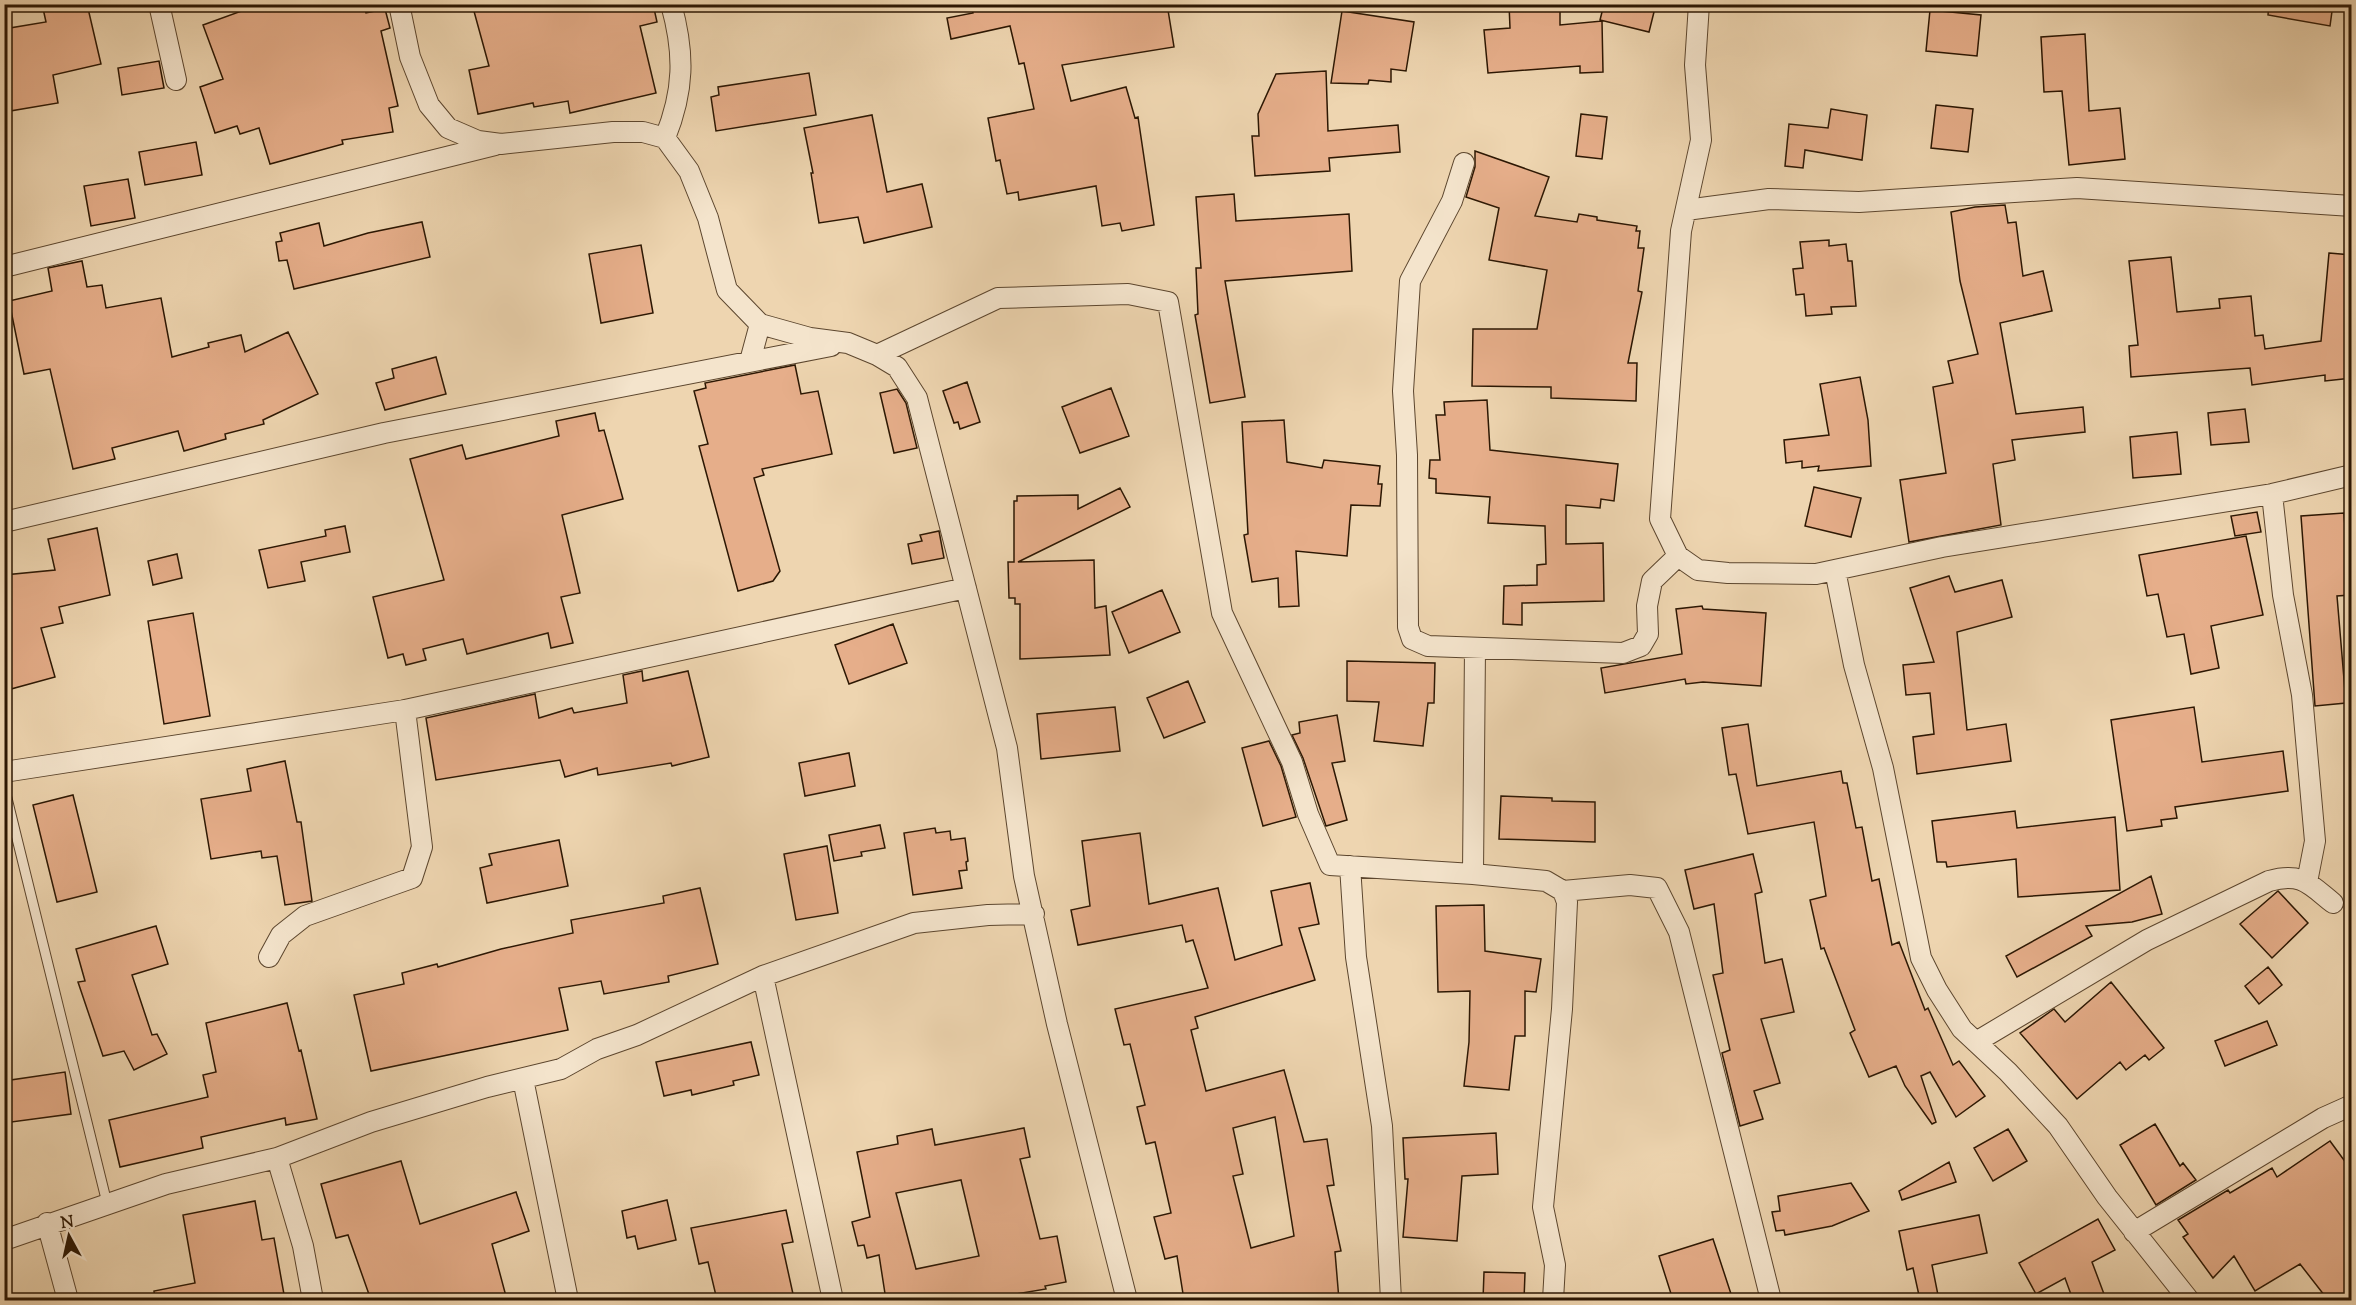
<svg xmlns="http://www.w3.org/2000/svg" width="2356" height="1305" viewBox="0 0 2356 1305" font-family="'Sorts Mill Goudy',serif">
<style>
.building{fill:#e6ae8a;stroke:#2c1703;stroke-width:1.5;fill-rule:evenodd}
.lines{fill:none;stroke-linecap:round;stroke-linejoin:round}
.lane-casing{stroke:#5c462e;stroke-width:11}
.street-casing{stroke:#5c462e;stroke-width:22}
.lane{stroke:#f4e4cc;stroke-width:9}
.street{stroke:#f4e4cc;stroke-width:20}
</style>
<rect width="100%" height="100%" fill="#eed5b0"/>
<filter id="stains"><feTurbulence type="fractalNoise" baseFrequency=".00333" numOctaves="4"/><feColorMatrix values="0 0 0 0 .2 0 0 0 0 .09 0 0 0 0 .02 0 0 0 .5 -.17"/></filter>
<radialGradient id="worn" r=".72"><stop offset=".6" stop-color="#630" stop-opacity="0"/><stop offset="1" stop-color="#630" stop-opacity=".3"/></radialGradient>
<!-- building -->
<path class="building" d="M42,4H87L101,64L53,75L58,103L4,112V29L46,22Z
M261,4H363L366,13L385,9L390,28L381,31L398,106L389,108L393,132L342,140L343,144L270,164L259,128L240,134L237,126L215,133L200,87L223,79L203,25Z
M472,4H572L573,9L592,4H653L657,22L640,26L656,93L570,113L568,101L534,107L533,103L478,114L469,70L489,66Z
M971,4H1167L1174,47L1062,65L1071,101L1126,87L1135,118L1138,117L1154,225L1122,231L1120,223L1102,226L1096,186L1019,200L1018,192L1007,194L1000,160L996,161L988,118L1034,109L1024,63L1019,64L1010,26L951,39L947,18L973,13Z
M1509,4H1560V25L1602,21L1603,72L1580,73V66L1488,73L1484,30L1510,28Z
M1604,4H1656L1649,32L1600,20Z
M2269,4H2333L2330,26L2268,15Z
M1930,10L1981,15L1977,56L1926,51Z
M1342,11L1414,22L1406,71L1391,69V82L1369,80L1368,84L1331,83Z
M2085,34L2089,111L2120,108L2125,159L2069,165L2062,91L2044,92L2041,37Z
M159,61L164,88L122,95L118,68Z
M1326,71L1328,131L1398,125L1400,152L1329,158L1330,171L1255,176L1252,136H1259L1258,114L1276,74Z
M809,73L816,115L716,131L711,97L719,95L718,87Z
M1936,105L1973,109L1968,152L1931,148Z
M1831,109L1867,115L1862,160L1805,150L1803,168L1785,166L1789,124L1828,128Z
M1581,114L1607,117L1602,159L1576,156Z
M872,115L887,192L922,184L932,227L864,243L858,217L819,223L811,173H813L804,128Z
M196,142L202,175L145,185L139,152Z
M1475,151L1549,177L1535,216L1577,222L1579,214L1597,217V220L1637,226L1636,231H1640L1638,248H1644L1638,291L1642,292L1628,363H1637L1636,401L1551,398V387L1472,386L1473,329H1537L1547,270L1489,260L1499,208L1466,197L1475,167Z
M128,179L135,218L91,226L84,186Z
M1234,194L1236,221L1349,214L1352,271L1225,281L1245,397L1210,403L1195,315L1198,314L1196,268H1201L1196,197Z
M2005,205L2008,223L2016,222L2023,276L2043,271L2052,311L2000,323L2016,414L2083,407L2085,432L2012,440L2015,460L1993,464L2001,525L1909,542L1900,480L1946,473L1933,387L1953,383L1948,361L1978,354L1960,281L1951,212L1975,207Z
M422,222L430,257L294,289L287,260L279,261L276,242L282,241L280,233L319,223L324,246L368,233Z
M1829,240V246L1846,244L1848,261H1852L1856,306L1831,307L1832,314L1806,316L1804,294L1796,295L1793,269L1803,268L1800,242Z
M641,245L653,313L601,323L589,254Z
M2329,253L2352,255V378L2325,381V375L2252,385L2250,368L2131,377L2129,346L2138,345L2129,261L2171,257L2177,312L2220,308L2219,299L2251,296L2255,336L2263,335L2265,349L2321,341Z
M82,261L87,287L102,285L106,308L161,298L172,357L209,347L208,343L241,335L245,352L288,332L318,394L263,420L264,424L225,434L226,439L184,451L178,431L112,448L115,459L73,469L50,369L24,374L9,301L52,291L48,268Z
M436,357L446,394L385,410L376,383L394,378L392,369Z
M795,365L801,394L818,391L832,454L762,469L764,475L754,478L780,571L773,581L738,591L699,446L708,444L694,391L706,388L705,383Z
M1860,377L1868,420L1871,466L1818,471L1819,466L1802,468V461L1786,463L1784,440L1829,435L1820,384Z
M967,382L980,422L960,429L958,422L954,423L943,391Z
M1111,388L1129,436L1080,453L1062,407Z
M897,389L906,403L917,448L894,453L880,393Z
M1487,400L1490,450L1618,464L1614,501L1601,499L1600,508L1566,505V544L1603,543L1604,601L1522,603V625L1503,624L1504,586L1537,585V565L1546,564L1545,526L1488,523L1490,497L1436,493V479L1429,478L1430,460H1440L1436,415H1445L1444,402Z
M2245,409L2249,442L2211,445L2208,413Z
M595,413L599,431L604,430L623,499L562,515L580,593L561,597L573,643L551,648L548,633L467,654L463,639L423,649L426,660L406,665L403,654L388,658L373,597L444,580L410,459L462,445L466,459L559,436L556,421Z
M1284,420L1287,462L1322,468L1324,460L1380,466L1378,484H1382L1380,506L1351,505L1347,556L1296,551L1299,606L1279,607L1278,578L1252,582L1244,535L1248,534L1242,422Z
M2177,432L2181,474L2133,478L2130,437Z
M1814,487L1861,498L1851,537L1805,526Z
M1120,488L1130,507L1018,562L1094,560L1095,608L1106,606L1110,655L1020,659V604H1015V598H1009L1008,562H1014V501H1017V496L1078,495V509Z
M2257,512L2261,532L2235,536L2231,516Z
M2344,513L2350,595L2337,596L2346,703L2315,706L2301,516Z
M345,526L350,552L301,562L305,581L268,588L259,550L326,536L325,530Z
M97,528L110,595L59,607L63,623L41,628L55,677L11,689L4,665V575L55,570L48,539Z
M939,531L944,558L912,564L908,544L922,541L920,535Z
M2246,536L2263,615L2211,626L2219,668L2191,674L2184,634L2167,637L2158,594L2147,596L2139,555Z
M177,554L182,578L153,585L148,561Z
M1949,576L1955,592L2002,580L2012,617L1957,632L1967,730L2006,724L2011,761L1917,774L1913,737L1934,734L1930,693L1906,695L1903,665L1934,662L1910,588Z
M1162,590L1180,632L1129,653L1112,612Z
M1702,606L1703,609L1766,613L1761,686L1703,682L1686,684L1685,679L1605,693L1601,668L1682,654L1676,609Z
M193,613L210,716L164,724L148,621Z
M893,624L907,663L849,684L835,645Z
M1347,661L1435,663L1434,703H1428L1423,746L1374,741L1379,702L1347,701Z
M642,671L643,681L688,671L709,757L672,766L671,763L598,775L597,768L565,777L560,760L436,780L426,718L535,694L539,718L572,708L574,713L627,703L623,675Z
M1188,681L1205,722L1164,738L1147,698Z
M1115,707L1120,751L1041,759L1037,714Z
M2194,707L2202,762L2283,751L2288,791L2175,807L2177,818L2161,820L2162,826L2127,831L2111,720Z
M1337,715L1345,761L1332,763L1347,820L1326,826L1303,758L1292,735L1300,733L1299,722Z
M1748,724L1757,786L1841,771L1843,783H1847L1856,828L1862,827L1872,881L1879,879L1892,945L1899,942L1925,1010L1928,1008L1953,1065L1959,1061L1985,1096L1956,1117L1930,1072L1921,1076L1936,1122L1932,1124L1905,1086L1896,1066L1869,1077L1850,1033L1855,1030L1824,948L1821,949L1810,900L1826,896L1814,822L1748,834L1736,774L1729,775L1722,728Z
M1269,741L1281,766L1296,817L1263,826L1242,748Z
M849,753L855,786L805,796L799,763Z
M285,761L297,822H301L312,901L285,905L277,856L262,858L261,851L211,859L201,799L251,791L247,769Z
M73,795L97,892L57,902L33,805Z
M1501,796L1552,798V801L1595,802V842L1499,839Z
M2015,811L2017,828L2115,817L2120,890L2018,897L2016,859L1947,867L1946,862H1937L1932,821Z
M880,825L885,848L861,852L862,856L834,861L829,835Z
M935,828L936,833L950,831L951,840L965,838L968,861L966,862L967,870L959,871L962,888L913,895L904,833Z
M1140,833L1149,904L1218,888L1235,960L1282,945L1271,891L1310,883L1319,924L1299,928L1315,980L1195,1017L1198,1028L1191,1030L1206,1091L1284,1070L1304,1142L1327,1139L1334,1185L1327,1186L1341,1251L1335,1252L1339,1300H1184L1177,1256L1165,1259L1154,1217L1171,1213L1155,1142L1146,1144L1137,1107L1145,1105L1130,1044L1124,1045L1115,1009L1208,988L1193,940L1186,942L1182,925L1078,945L1071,910L1090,906L1082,841ZM1275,1117L1294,1236L1251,1248L1233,1176L1243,1174L1233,1128Z
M559,840L568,886L487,903L480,868L492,865L489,854Z
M827,846L838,913L796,920L784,854Z
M1753,854L1762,892L1755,894L1765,963L1782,959L1794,1012L1761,1019L1780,1083L1754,1091L1763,1119L1740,1126L1722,1053L1730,1050L1713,975L1723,973L1714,904L1694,909L1685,870Z
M2151,876L2162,914L2132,922L2086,926L2092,936L2017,977L2006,956Z
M700,888L718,964L668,976L669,982L604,994L601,981L559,988L568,1030L371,1071L354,995L404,984L402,973L437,964L438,967L501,949L573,933L571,920L664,903L663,896Z
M2278,891L2308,923L2272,958L2240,924Z
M1484,905L1485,951L1541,959L1536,992L1525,991V1036H1515L1509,1090L1464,1086L1469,1042L1470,991L1438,992L1436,906Z
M156,926L168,964L132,975L152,1035L157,1034L167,1054L134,1070L124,1051L103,1056L78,982L85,981L76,949Z
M2268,967L2282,985L2259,1004L2245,986Z
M2111,982L2164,1048L2149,1060L2145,1055L2126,1070L2120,1062L2077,1099L2020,1033L2054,1009L2065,1022Z
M287,1003L299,1051L301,1050L317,1119L286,1125L285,1118L201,1137L203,1148L120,1167L109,1120L208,1097L203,1075L216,1072L206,1023Z
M2267,1021L2277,1045L2225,1066L2215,1041Z
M751,1042L759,1075L733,1081L734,1085L692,1095L691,1090L664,1096L656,1062Z
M65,1072L71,1114L4,1123V1081Z
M2155,1124L2180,1166L2183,1163L2196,1180L2156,1205L2120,1145Z
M1024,1128L1030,1157L1020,1159L1040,1239L1057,1236L1066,1282L1045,1286L1046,1289L980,1300H886L879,1255L867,1258L864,1245L858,1246L852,1222L870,1217L857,1152L898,1144L897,1136L932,1129L935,1145ZM961,1180L979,1256L916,1269L896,1193Z
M2008,1129L2027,1161L1993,1181L1974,1148Z
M1496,1133L1498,1174L1462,1176L1457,1241L1403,1237L1408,1179H1405L1403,1138Z
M2330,1141L2352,1171V1300H2328L2300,1264L2255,1291L2234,1256L2213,1278L2183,1237L2188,1234L2178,1220L2228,1190L2230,1193L2272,1168L2277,1177Z
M401,1161L420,1224L516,1192L529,1231L492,1244L507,1300H371L348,1235L336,1238L321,1184Z
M1949,1162L1956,1182L1902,1200L1899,1191Z
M1851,1183L1869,1211L1832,1226L1785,1235L1784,1230L1776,1231L1772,1212L1780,1211L1778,1196Z
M667,1200L676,1240L638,1249L635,1236L627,1238L622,1211Z
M255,1201L262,1240L274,1238L285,1300H155L154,1291L195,1283L183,1215Z
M786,1210L793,1242L782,1244L793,1294L764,1300H717L708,1262L699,1264L691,1228Z
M1979,1215L1987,1253L1932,1265L1939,1300H1920L1913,1268L1907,1270L1899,1231Z
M2098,1219L2115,1250L2092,1262L2104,1294L2087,1300H2073L2065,1278L2036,1294L2019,1263Z
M1713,1239L1733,1300H1673L1659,1256Z
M1484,1272L1525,1273L1524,1300H1483Z"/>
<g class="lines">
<!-- lane casing -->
<g class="lane-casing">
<path id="lane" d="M4,786L107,1203"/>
</g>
<!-- street casing -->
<g class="street-casing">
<path id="street" d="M159,4L176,80
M399,4L410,57L429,105L448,128L478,141L501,144L613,132H643L665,138L689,171L708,218L727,290L760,324L810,338L848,343L877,355L897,367L917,398L1007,748L1024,876L1057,1024L1127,1300
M1699,4L1695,65L1701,140L1681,231L1660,519L1678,556L1698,570L1728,573L1816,574L1942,547L2272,494L2352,475
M665,138C684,91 685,54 671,4
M1464,163L1452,201L1410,281L1403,391L1407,455L1408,627L1412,639L1428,646L1623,653L1641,646L1648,634L1647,606L1652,581L1678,556
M1686,210L1769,199L1859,202L2077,188L2352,206
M4,267L495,145
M877,355L998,298L1128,294L1168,302L1222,613L1292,762L1308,814L1330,865L1473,874L1546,881L1563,891L1567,902L1562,1009L1543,1207L1555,1265L1553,1300
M750,361L760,324
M2272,494L2283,595L2302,695L2315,841L2307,882
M4,522L384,433L831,346
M1835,570L1854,665L1883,768L1921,958L1937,990L1962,1029L2008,1072L2058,1126L2107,1197L2189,1300
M4,772L405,710L966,588
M1350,866L1356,957L1382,1126L1391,1300
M1473,874L1475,648
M1563,891L1630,885L1657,888L1679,932L1771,1300
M269,957L281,935L305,916L412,878L422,847L405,710
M763,976L833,1300
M1976,1042L2147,940L2269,881C2302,872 2309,884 2333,903
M523,1079L568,1300
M277,1158L303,1246L313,1300
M47,1223L68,1300
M2134,1232L2323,1118L2352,1105
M4,1240L166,1184L277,1158L371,1122L487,1087L561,1069L597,1049L637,1035L763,976L914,923L988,915L1034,914"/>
</g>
<!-- lane -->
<use href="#lane" class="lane"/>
<!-- street -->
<use href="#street" class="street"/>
</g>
<!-- margin -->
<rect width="2356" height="1305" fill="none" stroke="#eed5b0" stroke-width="24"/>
<rect x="6" y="6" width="2344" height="1293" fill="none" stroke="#2c1703" stroke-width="3"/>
<rect x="12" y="12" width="2332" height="1281" fill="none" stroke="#2c1703" stroke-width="1.5"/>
<!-- north arrow -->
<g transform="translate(69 1236) rotate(352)" stroke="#f4e4cc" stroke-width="4.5" paint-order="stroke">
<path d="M0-4.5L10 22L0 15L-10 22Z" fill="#2c1703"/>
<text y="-9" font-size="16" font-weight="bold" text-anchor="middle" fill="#2c1703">N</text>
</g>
<rect width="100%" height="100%" filter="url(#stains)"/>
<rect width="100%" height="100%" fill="url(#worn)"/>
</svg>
